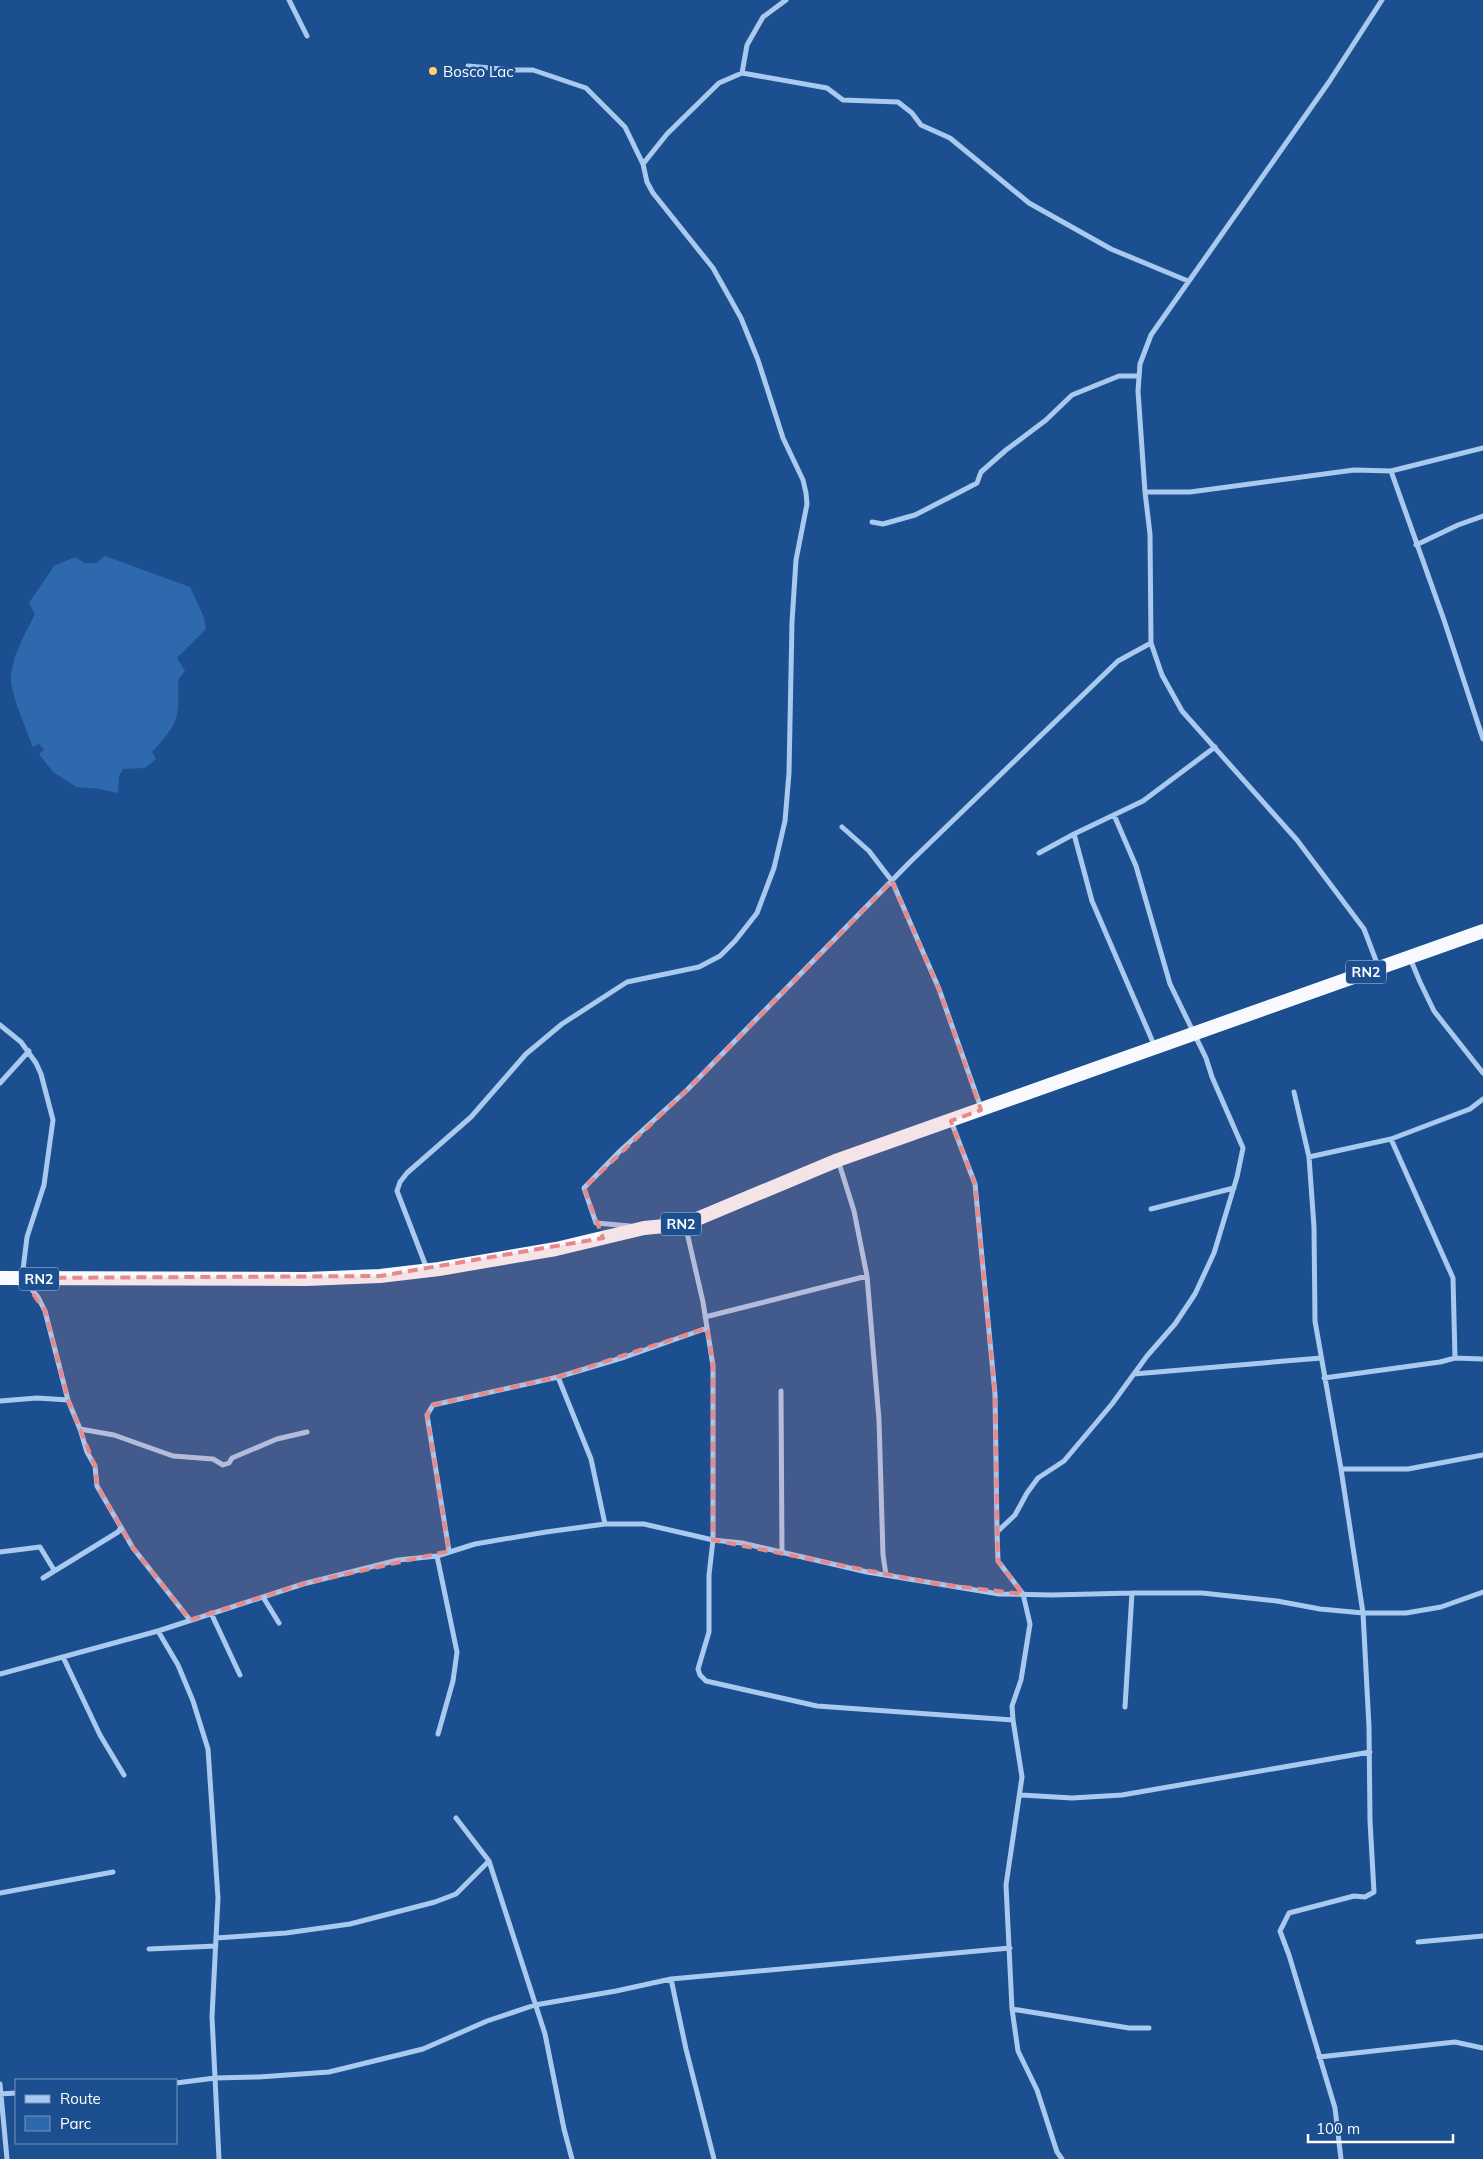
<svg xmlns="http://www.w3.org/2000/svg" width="1483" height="2159" viewBox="0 0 1483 2159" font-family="Mulish,sans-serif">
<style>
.green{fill:#2e69ad}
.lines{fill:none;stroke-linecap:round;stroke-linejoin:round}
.minor{stroke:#a9c9ee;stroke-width:5}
.trunk{stroke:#f8faff;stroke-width:14}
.marked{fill:#e88989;fill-opacity:0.2;stroke:#e88989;stroke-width:4;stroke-dasharray:10 6;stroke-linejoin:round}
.poi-dot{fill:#ffd166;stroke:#1b4f8f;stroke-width:2}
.labels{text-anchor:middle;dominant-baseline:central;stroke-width:5;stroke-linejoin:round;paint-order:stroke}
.shield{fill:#1b4f8f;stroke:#bbcadd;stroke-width:1}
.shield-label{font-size:14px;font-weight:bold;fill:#fff}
.poi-label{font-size:15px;fill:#fff;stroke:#1b4f8f;text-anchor:start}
</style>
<rect width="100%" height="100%" fill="#1b4f8f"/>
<!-- green -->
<path class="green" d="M105,556L190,587L204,617L206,629L177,658L185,671L178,680C179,720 179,722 152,752L156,759L145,768L123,769L119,776L118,793L100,789L76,787L53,772L39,754L44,750L39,744L33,747C28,734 10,691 11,680C11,658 25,634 35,614L29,603L54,566L75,557L85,563H96Z"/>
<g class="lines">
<!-- minor -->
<path class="minor" d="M289,0L307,36
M742,73L827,88L843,100L898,102L912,113L921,125L950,138L1029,203L1111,249L1188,281
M643,164L667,134L719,83L742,73L747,45L763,17L786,0
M1391,471L1444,620L1483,739
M1145,492H1190L1354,470L1391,471L1483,448
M872,522L883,524L915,515L954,495L977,483L981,472L1006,450L1046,420L1072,395L1119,376H1139
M1416,545L1458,525L1483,516
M842,827L869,851L892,881L939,989L981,1108
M1039,853L1074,834
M1410,958L1420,982L1434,1011L1483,1073
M1378,966L1364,929L1297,840L1182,711L1162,675L1151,643L1150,534L1145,492L1138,391L1140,364L1151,335L1329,82L1382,0
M0,1025L21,1042L36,1063L41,1074L53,1120L44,1185L27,1237L22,1278L38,1297L45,1311L68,1400L80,1429L114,1435L173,1456L213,1459L223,1465L229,1463L232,1458L277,1439L307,1432
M1155,1047L1092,901L1074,834L1143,801L1215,747
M0,1083L29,1051
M1294,1092L1309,1157L1314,1227L1315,1321L1341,1469L1363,1613L1369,1727L1370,1821L1374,1892L1365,1897L1354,1896L1289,1913L1280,1931L1289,1955L1335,2108L1341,2159
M951,1121L975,1184L995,1394L997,1532
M1391,1139L1453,1278L1455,1358
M1309,1157L1391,1139L1470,1109L1483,1099
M838,1160L854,1211L867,1276L879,1420L883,1555L886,1575
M1151,1209L1234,1188
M685,1224L703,1302L713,1366V1540L709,1575V1632L698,1669L700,1675L706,1681L817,1706L1013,1720
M630,1226L596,1223L584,1188L620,1151L687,1090L910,862L1118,661L1151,643
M427,1269L397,1191L400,1182L407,1173L471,1117L526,1054L562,1024L627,982L699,967L720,956L735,941L757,913L774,868L785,821L789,773L792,622L796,560L807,504L806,493L803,480L783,438L758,360L741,318L713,268L653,193L647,182L643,164L625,127L586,88L533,70H514L468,66
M705,1317L867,1276
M1134,1374L1321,1358
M558,1377L591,1459L605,1524
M1324,1378L1440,1362L1455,1358L1482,1359
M781,1391L782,1553
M0,1401L37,1398L68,1400
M80,1429L87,1452L95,1466L97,1486L133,1548L190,1620
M1341,1469H1408L1483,1455
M449,1551L427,1415L433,1405L558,1377L625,1357L707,1328
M0,1552L40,1547L54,1570
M437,1556L457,1652L453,1681L438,1734
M43,1578L118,1532L121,1527
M263,1597L279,1623
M211,1613L240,1675
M158,1631L178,1665L193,1701L208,1749L218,1898L212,2017L219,2159
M63,1657L100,1735L124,1775
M0,1674L158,1631L303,1584L398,1560L437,1556L475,1544L546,1532L605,1524H644L713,1540L742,1543L867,1572L999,1594L1052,1595L1132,1593H1202L1277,1601L1320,1609L1363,1613H1406L1441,1607L1483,1592
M1125,1707L1132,1593
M1021,1795L1072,1798L1122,1795L1370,1752
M456,1818L489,1861L545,2034L564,2129L572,2159
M0,1893L113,1872
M216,1938L286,1933L350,1924L435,1902L456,1894L489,1861
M1418,1942L1483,1936
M149,1949L216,1946
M671,1979L686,2049L714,2159
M1012,2009L1129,2028H1149
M1319,2057L1455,2042L1483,2048
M176,2083L215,2078L259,2077L329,2072L423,2049L487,2021L535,2005L616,1991L671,1979L1010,1948
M0,2084L7,2159
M0,2094L16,2093
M1062,2159L1057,2152L1037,2090L1018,2051L1012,2009L1006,1885L1022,1777L1013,1720L1012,1706L1021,1680L1030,1624L1023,1594L998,1561L997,1532L1015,1515L1027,1493L1038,1478L1064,1461L1112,1404L1147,1356L1175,1324L1195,1294L1214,1253L1237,1177L1243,1148L1212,1077L1206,1058L1170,984L1136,866L1114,815"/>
<!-- trunk -->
<path class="trunk" d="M0,1278L306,1279L380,1276L439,1269L556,1249L644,1228L685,1224L838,1160L1483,931"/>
</g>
<!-- marked area -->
<path class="marked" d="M892,881L939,989L981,1110L951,1121L975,1184L995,1394L998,1561L1023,1594L937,1584L713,1540V1366L707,1328L558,1377L433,1405L427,1415L449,1551L303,1584L190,1620L133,1548L97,1486L95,1466L68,1400L45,1311L22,1278L380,1276L603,1238L584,1188L687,1090Z"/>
<!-- markers -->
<circle class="poi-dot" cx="433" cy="71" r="5"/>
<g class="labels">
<!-- shield labels -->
<g class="shield">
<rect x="1346" y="960.5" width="40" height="23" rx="4"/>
<rect x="661" y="1212.5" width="40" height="23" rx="4"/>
<rect x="19" y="1267.5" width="40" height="23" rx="4"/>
</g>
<g class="shield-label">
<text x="1366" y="972">RN2</text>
<text x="681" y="1224">RN2</text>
<text x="39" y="1279">RN2</text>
</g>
<!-- poi labels -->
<g class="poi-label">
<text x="443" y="71">Bosco Lac</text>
</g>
</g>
<!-- legend -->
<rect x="15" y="2079" width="162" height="65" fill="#1b4f8f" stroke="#7695bc"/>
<rect x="25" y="2095" width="25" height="8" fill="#a9c9ee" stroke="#7695bc"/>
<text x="60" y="2104" font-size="15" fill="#ffffff">Route</text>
<rect x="25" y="2116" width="25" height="15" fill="#2e69ad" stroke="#7695bc"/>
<text x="60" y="2129" font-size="15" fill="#ffffff">Parc</text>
<!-- scale -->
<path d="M1308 2134v8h145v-8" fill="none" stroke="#ffffff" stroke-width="2.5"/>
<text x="1316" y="2134" font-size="15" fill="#ffffff" stroke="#1b4f8f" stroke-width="4" paint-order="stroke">100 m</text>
</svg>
